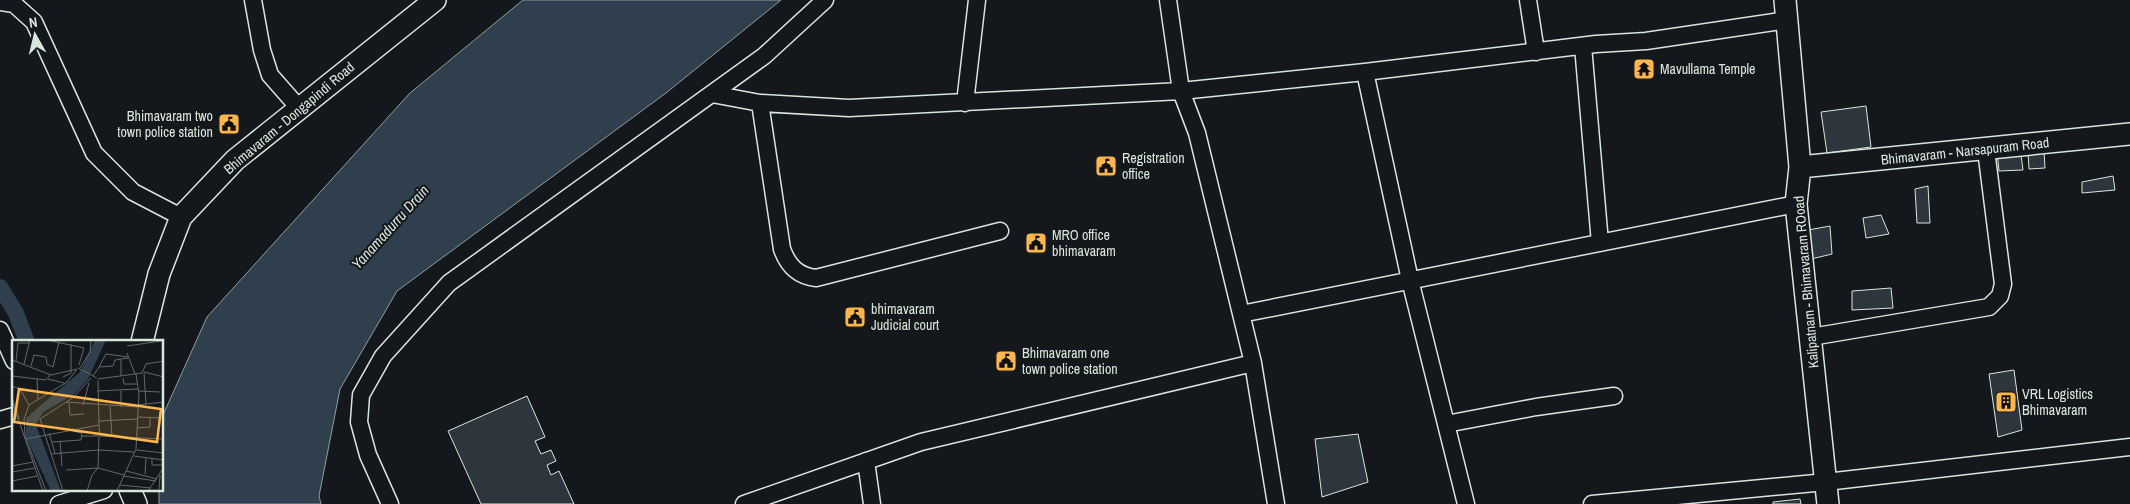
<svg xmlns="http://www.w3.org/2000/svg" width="2130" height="504" viewBox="0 0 2130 504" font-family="'Archivo Narrow',sans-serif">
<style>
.water{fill:#2f3f4d;stroke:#939e99}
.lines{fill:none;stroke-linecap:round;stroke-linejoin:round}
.canal{stroke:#2f3f4d;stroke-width:16}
.building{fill:#2c363c;stroke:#d8e6dc}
.minor-casing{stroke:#d8e6dc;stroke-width:19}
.major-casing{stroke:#d8e6dc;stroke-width:24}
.minor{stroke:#14181c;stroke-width:16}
.major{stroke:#14181c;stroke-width:21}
.labels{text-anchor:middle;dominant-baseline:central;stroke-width:4;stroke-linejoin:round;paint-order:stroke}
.poi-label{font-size:14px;fill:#d8e6dc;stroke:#14181c;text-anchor:start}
.street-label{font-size:14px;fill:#d8e6dc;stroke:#14181c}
.water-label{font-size:15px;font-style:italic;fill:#d8e6dc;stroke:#14181c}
.inset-river{fill:none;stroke:#2f3f4d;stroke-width:2.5}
.inset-road{fill:none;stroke:#626a69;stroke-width:1}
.view{fill:#ffb74d;fill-opacity:0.15;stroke:#ffb74d;stroke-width:2.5}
.inset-edge{fill:none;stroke:#d8e6dc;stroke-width:2.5}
</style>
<rect width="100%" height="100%" fill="#14181c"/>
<!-- water -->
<path class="water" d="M523,0H781L666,93L397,291L340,389L319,496L321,504H159V490H162L163,415L207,317L410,93Z"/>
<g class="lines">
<!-- canal -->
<path class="canal" d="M0,287L16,313L27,342"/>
</g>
<!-- building -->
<path class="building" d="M1866,106L1871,147L1827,153L1821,112Z
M2020,147L2023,170L1999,171L1997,150Z
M2044,151L2045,168L2029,169L2028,152Z
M2113,176L2115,190L2082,193V182Z
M1928,186L1930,223H1917L1915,189Z
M1881,215L1889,234L1866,238L1863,218Z
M1830,226L1832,254L1811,259L1808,230Z
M1891,288L1893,308L1852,310V291Z
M2014,370L2022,430L1998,437L1989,374Z
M527,396L545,437L535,441L541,454L551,450L556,461L547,465L551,475L559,471L574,504H481L448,431Z
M1358,434L1368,482L1322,497L1315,439Z
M1800,499L1801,504H1773V502Z"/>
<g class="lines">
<!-- minor casing -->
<g class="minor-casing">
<path id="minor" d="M253,0L262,50L270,75L299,108
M1168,0L1181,91L1197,133L1253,363
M1528,0L1536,52
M0,2L14,4L34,22L94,153L133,192L181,217
M1583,46L1600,243
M1365,72L1410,280L1466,504
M712,94L760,103L849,108L1181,91L1365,72L1596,44L1646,41L1788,20
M760,103L782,249C788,266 798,276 816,278L1000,231
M965,103L977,0
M1241,314L1796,204
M0,330L14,361
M1811,337L1989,307L2000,296L2003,284L1986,150
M0,420L14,416
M1446,424L1536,407L1614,396
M866,461L872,504
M59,504L104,490
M390,504L368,455L359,422L361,395L383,356L449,283L764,56L825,0
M744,504L921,442L1253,363L1276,504
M1592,504L1826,482L2130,447"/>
</g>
<!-- major casing -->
<g class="major-casing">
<path id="major" d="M1785,0L1800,167L1796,204L1828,504
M1800,167L2130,134
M142,342L159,274L181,217L235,160L435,0
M130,490L136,504"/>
</g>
<!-- minor -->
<use href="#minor" class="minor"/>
<!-- major -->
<use href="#major" class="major"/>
</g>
<!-- icons -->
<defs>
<g id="temple-square" transform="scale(1.125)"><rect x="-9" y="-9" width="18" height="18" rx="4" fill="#ffb74d" stroke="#14181c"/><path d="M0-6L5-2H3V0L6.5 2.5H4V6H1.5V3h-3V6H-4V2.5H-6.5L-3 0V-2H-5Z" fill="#111"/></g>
<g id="civic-square" transform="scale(1.125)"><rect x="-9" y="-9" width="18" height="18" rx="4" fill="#ffb74d" stroke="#14181c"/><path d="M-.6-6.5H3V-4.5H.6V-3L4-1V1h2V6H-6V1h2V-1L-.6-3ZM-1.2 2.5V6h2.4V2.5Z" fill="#111"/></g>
<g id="building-square" transform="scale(1.125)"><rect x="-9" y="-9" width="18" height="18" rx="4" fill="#ffb74d" stroke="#14181c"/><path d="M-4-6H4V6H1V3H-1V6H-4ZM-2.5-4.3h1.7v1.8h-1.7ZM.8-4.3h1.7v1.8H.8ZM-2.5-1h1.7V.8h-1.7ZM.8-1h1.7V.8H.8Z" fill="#111"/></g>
</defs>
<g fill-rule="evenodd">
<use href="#temple-square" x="1644" y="69"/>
<use href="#civic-square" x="229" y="124"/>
<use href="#civic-square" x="1106" y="166"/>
<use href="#civic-square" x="1036" y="243"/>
<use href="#civic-square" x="855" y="317"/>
<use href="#civic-square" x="1006" y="361"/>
<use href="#building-square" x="2006" y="402"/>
</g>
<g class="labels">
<!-- poi labels -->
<g class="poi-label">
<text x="1660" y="69">Mavullama Temple</text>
<text x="213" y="116" text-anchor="end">Bhimavaram two<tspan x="213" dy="16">town police station</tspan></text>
<text x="1122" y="158">Registration<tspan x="1122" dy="16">office</tspan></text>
<text x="1052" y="235">MRO office<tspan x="1052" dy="16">bhimavaram</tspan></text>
<text x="871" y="309">bhimavaram<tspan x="871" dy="16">Judicial court</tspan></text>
<text x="1022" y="353">Bhimavaram one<tspan x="1022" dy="16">town police station</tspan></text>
<text x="2022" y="394">VRL Logistics<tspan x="2022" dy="16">Bhimavaram</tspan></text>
</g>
<!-- street labels -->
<g class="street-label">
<text transform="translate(289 118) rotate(-40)">Bhimavaram - Dongapindi Road</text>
<text transform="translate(1965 151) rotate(-6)">Bhimavaram - Narsapuram Road</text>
<text transform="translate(1806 282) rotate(-95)">Kalipatnam - Bhimavaram ROoad</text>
</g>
<!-- water labels -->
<g class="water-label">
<text transform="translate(390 227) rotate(-48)">Yanamadurru Drain</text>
</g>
</g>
<!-- overview -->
<g transform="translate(12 340)">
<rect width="151" height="151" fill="#14181c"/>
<path d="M83,0H94L76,39L63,54L31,72L24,85L49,151H39L14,97V78L68,32Z" fill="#2f3f4d"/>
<path class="inset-river" d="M0,59L7,79"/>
<path class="inset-road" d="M35,0L72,8L67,25M115,6L149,1M115,13L123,34M0,20L39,35L65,29M4,21L6,3H17M12,24L18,0M19,26L22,15L34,17L35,24L41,27L47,2M87,27L94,14L116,17M66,28L85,38M68,28L78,12L79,0M132,32L152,37M132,33L134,64M0,36L34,40L38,35M81,36L87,27L101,26L103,20L116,18M109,36V20M51,37L59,33V4M25,38L26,59M111,38L112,44H126M36,39L52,43M86,39L130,33L134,24L152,21M86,40L87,85M0,46L8,49L17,65M85,51L126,49M109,51V67M126,51L148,52M0,61L31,151M54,62L126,67M57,63L58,75L72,74M71,65L77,43M126,65L152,62M98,66L100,97M126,77L152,78M87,81L125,79M125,88L138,87V77M37,93L43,113M70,96H86M14,99L87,85L88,96L152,99M48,101L50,126M40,102L69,100L70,93L61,91V88M124,110L152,113M39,114L86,110L122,112M122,116L152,120M140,118V125H152M0,126L21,122M54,130L86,128L87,96M114,131L145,139M0,132L23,128M133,134L134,118M111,136L144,141M0,141L25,136M108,145L139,148M34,151L13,96L12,79L17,65L55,42L65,29M51,151L28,79L62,57L79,38M75,151L80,135L86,128L112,135M105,151L124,109L127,54L124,34M136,151L152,127M147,151L148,135"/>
<path class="view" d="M7,49L149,69L145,102L2,82Z"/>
<rect width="151" height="151" class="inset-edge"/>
</g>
<!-- north arrow -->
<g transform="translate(35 35) rotate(352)" stroke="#14181c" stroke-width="4" paint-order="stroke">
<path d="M0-4L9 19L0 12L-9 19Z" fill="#d8e6dc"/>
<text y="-8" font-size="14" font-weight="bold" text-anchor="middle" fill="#d8e6dc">N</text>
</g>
</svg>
